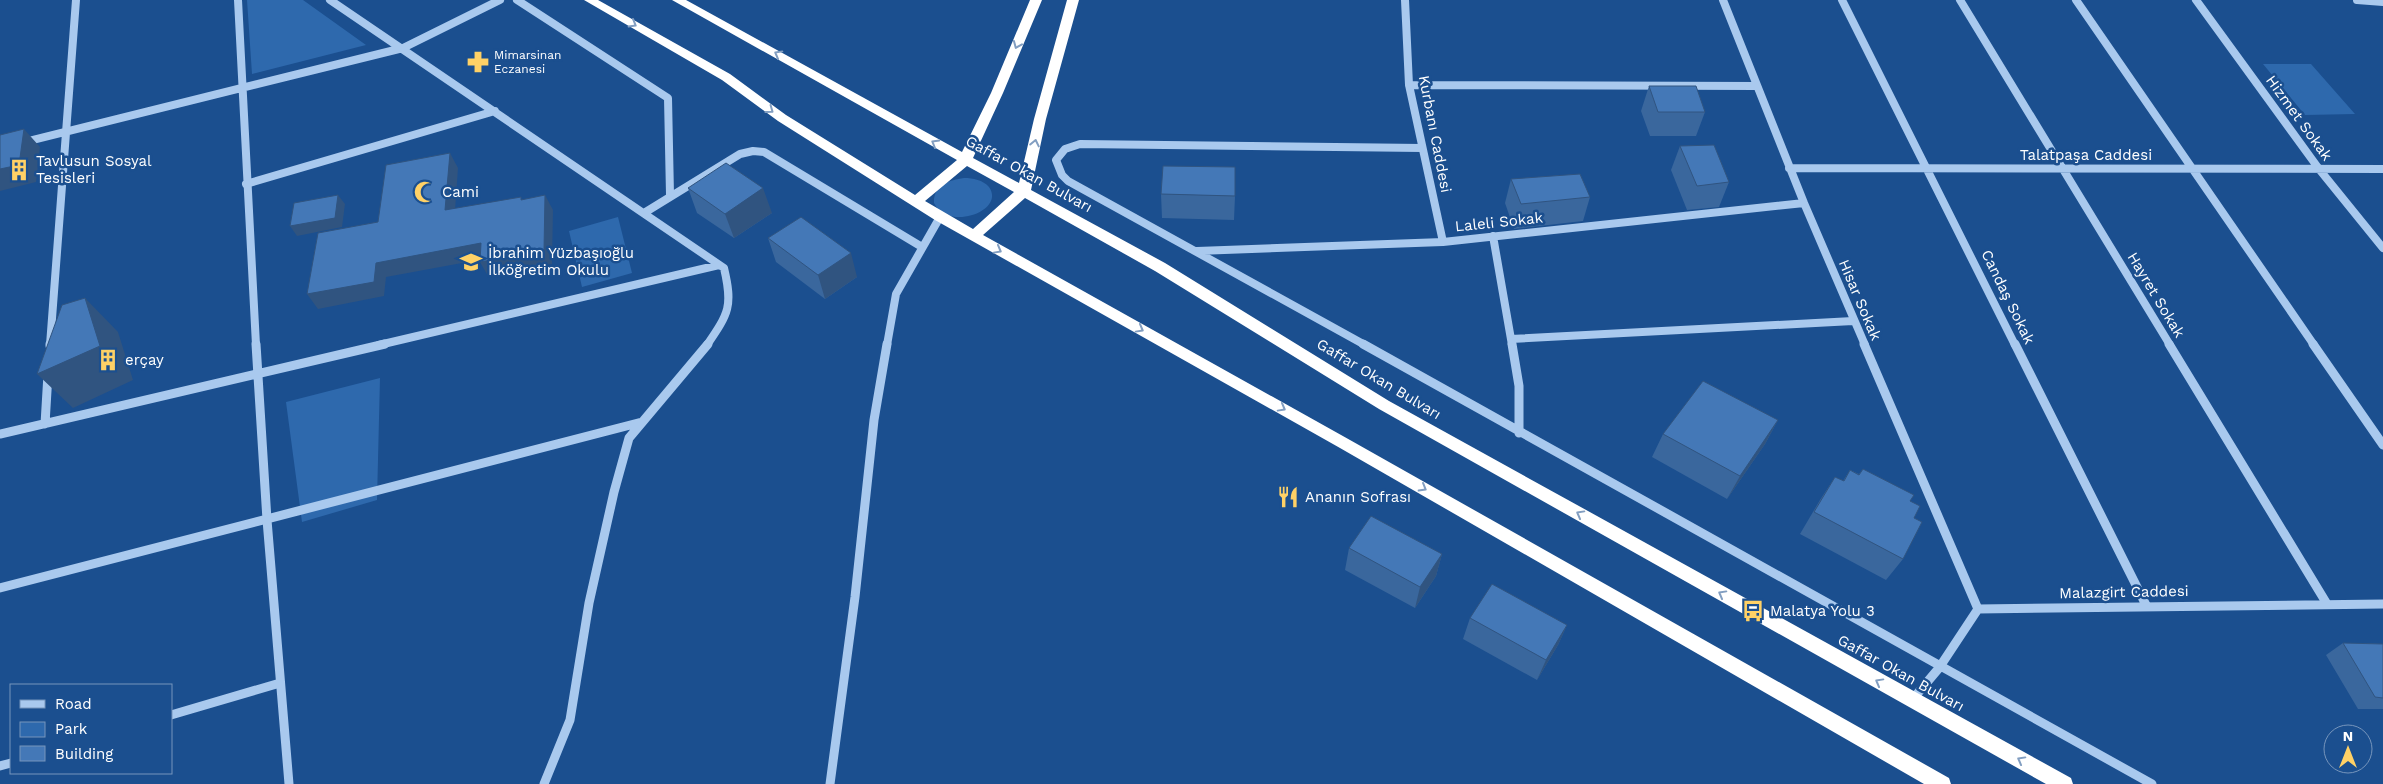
<svg xmlns="http://www.w3.org/2000/svg" width="2383" height="784" viewBox="0 0 2383 784" font-family="'Work Sans',sans-serif">
<style>
.green{fill:#2e69ad}
.lines{fill:none;stroke-linecap:round;stroke-linejoin:round}
.minor-far1{stroke:#a9c9ee;stroke-width:8}
.minor{stroke:#a9c9ee;stroke-width:9}
.highway{fill:#fff;fill-rule:evenodd}
.wall{fill:#3a679d}
.shaded-wall{fill:#305480}
.building{fill:#4478b7;stroke:#305480}
.oneway{stroke:#829ec1}
.labels{text-anchor:middle;dominant-baseline:central;stroke-width:5;stroke-linejoin:round;paint-order:stroke}
.far-poi-label{font-size:12px;fill:#fff;stroke:#1b4f8f;text-anchor:start}
.street-label{font-size:15px;fill:#fff;stroke:#1b4f8f}
.poi-label{font-size:15px;fill:#fff;stroke:#1b4f8f;text-anchor:start}
</style>
<rect width="100%" height="100%" fill="#1b4f8f"/>
<!-- green -->
<path class="green" d="M247,0H303L366,45L252,74Z
M2263,64H2311L2355,114L2305,115Z
M964,178C973,178 983,180 989,187C1006,211 948,232 934,203C933,186 949,180 964,178Z
M618,217L632,273L582,287L569,231Z
M380,378L377,500L302,522L286,402Z"/>
<g class="lines">
<!-- minor-far1 -->
<path class="minor-far1" d="M238,0L256,345
M330,0L724,268C733,306 729,313 707,345
M517,0L668,98L670,195
M1405,0L1409,85L1443,242
M1723,0L1804,203L1865,345
M1842,0L2015,345
M1960,0L2170,345
M2076,0L2314,345
M2196,0L2319,169L2383,248
M2357,0L2383,2
M1409,85L1757,86
M0,148L403,48L500,0
M1789,168L2383,169
M246,184L495,111
M644,213L740,154L753,151L764,152L922,247
M1493,236L1512,345
M1197,251L1443,242L1804,203
M1511,339L1853,321
M50,345L76,0
M379,345L719,265
M887,345L896,294L940,217
M1365,345L1068,181L1062,175L1056,160L1065,149L1080,144L1422,148"/>
<!-- minor -->
<path class="minor" d="M256,344L267,520L289,784
M1363,344L2152,784
M1512,344L1519,386V433
M1864,344L1978,609
M2015,344L2147,607
M2169,344L2327,604
M2313,344L2383,445
M50,346V344
M45,424L48,374
M0,434L385,344
M0,588L642,422
M1912,700L1939,668L1978,609L2383,604
M171,715L280,683
M0,766L11,763
M544,784L570,720L589,603L614,492L629,438L708,344
M830,784L855,597L874,420L887,344"/>
<!-- highway -->
<path class="highway" d="M584,0H598L730,74L786,115L915,195L957,160L672,0H686L962,152L991,93L1030,0H1042L1003,93L973,158L1019,183L1034,119L1067,0H1079L1046,119L1031,190L1165,263L1389,401L2071,778L2073,784H2046L1379,409L1155,271L1025,198L983,235L1350,440L1949,778L1951,784H1924L1340,448L935,220L778,121L722,80ZM967,166L1014,192L973,229L925,201Z"/>
</g>
<!-- wall -->
<path class="wall" d="M1649,86L1705,112L1696,136H1650L1641,111Z
M1680,146L1729,182L1719,207L1687,210L1671,170Z
M1511,179L1590,197L1583,221L1514,229L1505,203Z
M688,188L772,213L734,238L697,213Z
M1161,194L1235,196L1234,220L1162,218Z
M768,238L857,277L825,299L776,262Z
M1778,420L1765,444L1727,499L1652,457L1663,434Z
M1863,469L1910,501L1914,518L1903,559L1886,580L1800,534L1820,500L1835,477L1843,481L1850,470L1859,474Z
M1349,548L1442,554L1436,576L1415,608L1345,570Z
M1470,618L1567,625L1558,645L1537,680L1463,639Z
M2343,643L2383,644V709H2358L2326,655Z"/>
<!-- shaded-wall -->
<path class="shaded-wall" d="M24,129L40,147L36,182L0,191V169Z
M450,153L458,168L454,225L445,210Z
M763,188L772,213L734,238L725,214Z
M338,195L345,204L342,227L297,236L290,226Z
M545,195L553,210L552,264L488,276L480,262Z
M481,243L489,258L386,277L384,296L318,309L307,294L376,263Z
M851,253L857,277L825,299L818,275Z
M85,298L118,332L133,380L73,408L37,374Z
M1778,420L1765,444L1727,499L1740,476Z
M1442,554L1436,576L1415,608L1420,587Z
M1567,625L1558,645L1537,680L1546,660Z"/>
<!-- building -->
<path class="building" d="M1649,86H1696L1705,112H1658Z
M24,129L19,165L0,169V135Z
M1714,145L1729,182L1697,186L1680,146Z
M450,153L445,210L521,197V200L545,195L544,250L480,262L481,243L376,263L374,282L307,294L318,233L378,222L386,165Z
M726,163L763,188L725,214L688,188Z
M1163,166L1235,167V196L1161,194Z
M1580,174L1590,197L1521,204L1511,179Z
M338,195L335,218L290,226L294,203Z
M801,217L851,253L818,275L768,238Z
M85,298L100,346L37,374L62,305Z
M1703,381L1778,420L1740,476L1663,434Z
M1863,469L1914,495L1910,501L1920,506L1914,518L1922,522L1903,559L1814,512L1835,477L1844,481L1850,470L1859,475Z
M1371,516L1442,554L1420,587L1349,548Z
M1492,584L1567,625L1546,660L1470,618Z
M2343,643L2383,644V698L2375,697Z"/>
<!-- one-way arrows -->
<defs><path id="oneway-chevron" d="M-2-3.5L2.5 0L-2 3.5" fill="none" stroke-width="1.6" stroke-linecap="round" stroke-linejoin="round" transform="scale(1.25)"/></defs>
<g class="oneway">
<use href="#oneway-chevron" transform="translate(633 24) rotate(30)"/>
<use href="#oneway-chevron" transform="translate(1017 45) rotate(113)"/>
<use href="#oneway-chevron" transform="translate(778 54) rotate(-151)"/>
<use href="#oneway-chevron" transform="translate(770 110) rotate(36)"/>
<use href="#oneway-chevron" transform="translate(935 143) rotate(-150)"/>
<use href="#oneway-chevron" transform="translate(1035 143) rotate(-78)"/>
<use href="#oneway-chevron" transform="translate(998 250) rotate(29)"/>
<use href="#oneway-chevron" transform="translate(1140 329) rotate(29)"/>
<use href="#oneway-chevron" transform="translate(1282 408) rotate(29)"/>
<use href="#oneway-chevron" transform="translate(1423 488) rotate(30)"/>
<use href="#oneway-chevron" transform="translate(1580 514) rotate(-151)"/>
<use href="#oneway-chevron" transform="translate(1722 594) rotate(-151)"/>
<use href="#oneway-chevron" transform="translate(1879 682) rotate(-151)"/>
<use href="#oneway-chevron" transform="translate(2021 760) rotate(-151)"/>
</g>
<!-- icons -->
<defs>
<g id="pharmacy-bare" transform="scale(1.725)"><path d="M-2-6h4v4h4v4h-4v4h-4v-4h-4v-4h4Z" fill="#ffd166" stroke="#1b4f8f" stroke-width="2.5" paint-order="stroke"/></g>
<g id="building-bare" transform="scale(1.725)"><path d="M-4-6H4V6H1V3H-1V6H-4ZM-2.5-4.3h1.7v1.8h-1.7ZM.8-4.3h1.7v1.8H.8ZM-2.5-1h1.7V.8h-1.7ZM.8-1h1.7V.8H.8Z" fill="#ffd166" stroke="#1b4f8f" stroke-width="2.5" paint-order="stroke"/></g>
<g id="mosque-bare" transform="scale(1.725)"><path d="M3.5-4.9A6 6 0 1 0 3.5 4.9A5 5 0 1 1 3.5-4.9Z" fill="#ffd166" stroke="#1b4f8f" stroke-width="2.5" paint-order="stroke"/></g>
<g id="school-bare" transform="scale(1.725)"><path d="M0-5L7-2L0 1L-7-2ZM-4 1L0 2.5L4 1V4Q0 6-4 4Z" fill="#ffd166" stroke="#1b4f8f" stroke-width="2.5" paint-order="stroke"/></g>
<g id="restaurant-bare" transform="scale(1.725)"><path d="M-5-6h1v4h1v-4h1v4h1v-4h1v5L-1.5 .5V6h-2V.5L-5-1ZM5-6V6H3V1.5H1.5Q1.5-4 5-6Z" fill="#ffd166" stroke="#1b4f8f" stroke-width="2.5" paint-order="stroke"/></g>
<g id="bus-bare" transform="scale(1.725)"><path d="M-5-6H5V4H4V6H2V4H-2V6H-4V4H-5ZM-3.5-4V0h7V-4ZM-3.5 1.2v1.5H-2V1.2ZM2 1.2v1.5H3.5V1.2Z" fill="#ffd166" stroke="#1b4f8f" stroke-width="2.5" paint-order="stroke"/></g>
</defs>
<g fill-rule="evenodd">
<use href="#pharmacy-bare" x="478" y="62"/>
<use href="#building-bare" x="19" y="170"/>
<use href="#mosque-bare" x="425" y="192"/>
<use href="#school-bare" x="471" y="262"/>
<use href="#building-bare" x="108" y="360"/>
<use href="#restaurant-bare" x="1288" y="497"/>
<use href="#bus-bare" x="1753" y="611"/>
</g>
<g class="labels">
<!-- far-poi labels -->
<g class="far-poi-label">
<text x="494" y="55">Mimarsinan<tspan x="494" dy="14">Eczanesi</tspan></text>
</g>
<!-- street labels -->
<g class="street-label">
<text transform="translate(2299 118) rotate(54)">Hizmet Sokak</text>
<text transform="translate(1435 134) rotate(79)">Kurbanı Caddesi</text>
<text x="2086" y="155">Talatpaşa Caddesi</text>
<text transform="translate(1029 174) rotate(29)">Gaffar Okan Bulvarı</text>
<text transform="translate(1499 222) rotate(-6)">Laleli Sokak</text>
<text transform="translate(2156 295) rotate(59)">Hayret Sokak</text>
<text transform="translate(2008 297) rotate(64)">Candaş Sokak</text>
<text transform="translate(1860 300) rotate(67)">Hisar Sokak</text>
<text transform="translate(1379 379) rotate(31)">Gaffar Okan Bulvarı</text>
<text transform="translate(2124 592) rotate(-1)">Malazgirt Caddesi</text>
<text transform="translate(1901 673) rotate(29)">Gaffar Okan Bulvarı</text>
</g>
<!-- poi labels -->
<g class="poi-label">
<text x="36" y="161">Tavlusun Sosyal<tspan x="36" dy="17">Tesisleri</tspan></text>
<text x="442" y="192">Cami</text>
<text x="488" y="253">İbrahim Yüzbaşıoğlu<tspan x="488" dy="17">İlköğretim Okulu</tspan></text>
<text x="125" y="360">erçay</text>
<text x="1305" y="497">Ananın Sofrası</text>
<text x="1770" y="611">Malatya Yolu 3</text>
</g>
</g>
<!-- legend -->
<rect x="10" y="684" width="162" height="90" fill="#1b4f8f" stroke="#7695bc"/>
<rect x="20" y="700" width="25" height="8" fill="#a9c9ee" stroke="#7695bc"/>
<text x="55" y="709" font-size="15" fill="#ffffff">Road</text>
<rect x="20" y="722" width="25" height="15" fill="#2e69ad" stroke="#7695bc"/>
<text x="55" y="734" font-size="15" fill="#ffffff">Park</text>
<rect x="20" y="746" width="25" height="15" fill="#4478b7" stroke="#7695bc"/>
<text x="55" y="759" font-size="15" fill="#ffffff">Building</text>
<!-- north arrow -->
<g transform="translate(2348 749)"><circle r="24" fill="#1b4f8f" stroke="#7695bc"/>
<path d="M0-4L9 19L0 12L-9 19Z" fill="#ffd166"/>
<text y="-8" font-size="14" font-weight="bold" text-anchor="middle" fill="#ffffff">N</text>
</g>
</svg>
